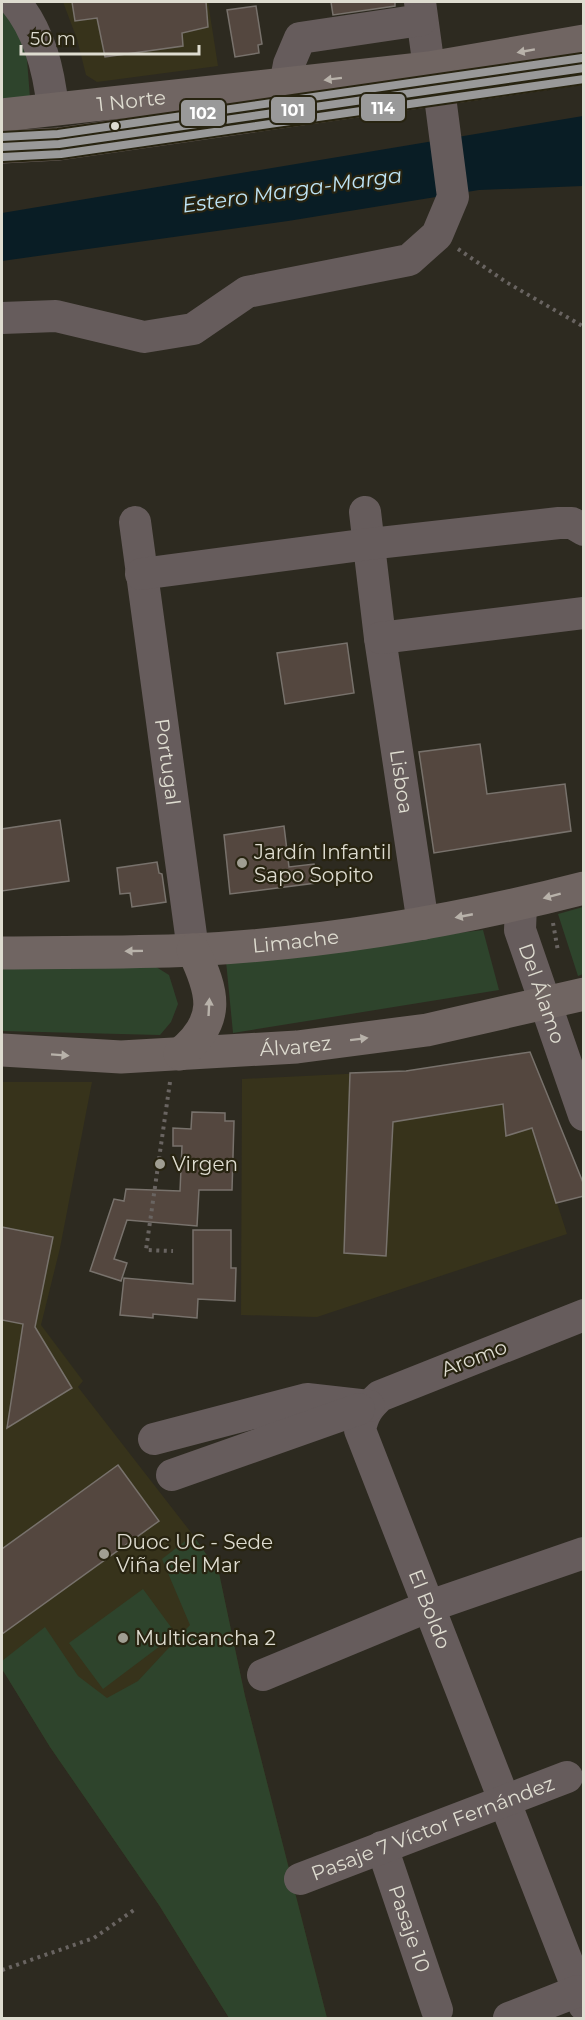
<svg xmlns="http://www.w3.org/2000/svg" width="585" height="2020" viewBox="0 0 585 2020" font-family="Montserrat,sans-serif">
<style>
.built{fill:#37331b}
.green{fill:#2e442c}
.water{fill:#091d25}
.building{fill:#54473f;stroke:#78726c;stroke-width:1.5}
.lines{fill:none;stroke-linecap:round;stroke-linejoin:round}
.path{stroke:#696461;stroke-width:4;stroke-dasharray:3 4.5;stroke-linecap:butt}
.minor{stroke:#665c5c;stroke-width:32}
.major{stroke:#706562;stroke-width:33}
.bus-1-casing{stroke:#282411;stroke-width:12}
.bus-2-casing{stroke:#282411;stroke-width:12}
.bus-3-casing{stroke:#282411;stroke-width:12}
.bus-1{stroke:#999;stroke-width:8}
.bus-2{stroke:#999;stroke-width:8}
.bus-3{stroke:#999;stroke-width:8}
.oneway{fill:#b8b2aa}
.bus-dot{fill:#dedcd0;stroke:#282411;stroke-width:2}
.poi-dot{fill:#a09e92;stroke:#282411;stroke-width:2}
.labels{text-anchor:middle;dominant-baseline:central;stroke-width:4.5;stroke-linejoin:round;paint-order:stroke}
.street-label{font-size:20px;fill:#dedcd0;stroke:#282411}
.poi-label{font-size:20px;fill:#dedcd0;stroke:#282411;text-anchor:start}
.water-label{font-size:21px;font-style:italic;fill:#bee4f5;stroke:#282411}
.line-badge{stroke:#282411;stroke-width:2}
.badge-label{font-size:16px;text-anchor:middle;font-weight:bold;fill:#fff}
</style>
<rect width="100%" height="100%" fill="#2d2a20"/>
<!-- built -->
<path class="built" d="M63,2H208L218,66L97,82L86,75L77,39Z
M530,1052L583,1185V1196L557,1203L567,1234L317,1317L241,1315L242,1079L406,1071Z
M2,1082H92L60,1248L41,1325L83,1381L78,1387L193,1535L219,1573L245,1696L327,2018H229L159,1905L50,1747L2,1669Z"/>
<!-- green -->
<path class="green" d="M2,5L26,47L30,98L2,101Z
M583,907V974L578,976L558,914Z
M483,930L499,990L233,1033L226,961Z
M153,965L169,975L178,1004L171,1022L160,1035L2,1031V969Z
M193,1535L219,1573L245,1696L327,2018H229L159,1905L50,1747L2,1669V1661L45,1627L78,1676L107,1698L138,1681L190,1625L162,1559Z
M143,1589L176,1634L103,1689L69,1643Z"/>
<!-- water -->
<path class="water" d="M583,116V186L479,190L288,221L2,261V213Z"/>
<!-- building -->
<path class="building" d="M72,2H206L208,27L182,33L183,46L105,57L97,18L75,21Z
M331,2H395V6L333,15Z
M256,6L262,44L258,45L259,53L235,57L227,10Z
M347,643L354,693L285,704L277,653Z
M480,744L487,794L565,784L571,831L434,853L419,752Z
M60,820L69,881L2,891V829Z
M284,826L289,867L314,864L316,883L230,894L224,835Z
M157,862L159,873L162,874L166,902L132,907L130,893L120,894L117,868Z
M530,1052L584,1185V1196L556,1203L532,1128L506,1136L503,1104L393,1122L386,1256L344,1253L350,1073L406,1071Z
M192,1112L225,1113V1121H234L232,1190H199L197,1226L127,1220L114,1259L127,1263L121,1281L90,1271L114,1199L124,1201L126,1189L180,1191L182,1146H173V1128L191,1129Z
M2,1227L53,1237L35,1327L72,1388L7,1428L23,1324L2,1320Z
M193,1230H231V1268H236L235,1301L198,1299L197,1318L153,1314V1318L120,1315L124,1278L193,1284Z
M118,1465L159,1521L2,1634V1549Z"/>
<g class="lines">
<!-- path -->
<path class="path" d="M458,249L506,282L584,327
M553,923L558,951
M170,1082L146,1250L173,1251
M2,1970L94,1938L134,1910"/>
<!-- minor -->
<g class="minor">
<path d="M15,2C40,32 49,71 53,109"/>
<path d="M420,2L429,68"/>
<path d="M285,85L289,64L300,38L421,20"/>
<path d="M2,318L56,316L144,337L193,329L247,292L409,260L437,235L453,197L439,89"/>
<path id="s1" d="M365,512L380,638L423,924"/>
<path id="s2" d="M135,522L193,950"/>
<path d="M141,574L369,544L559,523H572L584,530"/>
<path d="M380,638L584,613"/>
<path id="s3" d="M521,904L520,930L584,1115"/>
<path id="s4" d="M584,1315L380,1396C368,1407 363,1414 360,1430L584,2005"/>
<path d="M154,1439L307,1399L369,1406"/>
<path d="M172,1475L359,1409"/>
<path d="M263,1675L427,1607L584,1553"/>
<path id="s5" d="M382,1847L437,2010"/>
<path id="s6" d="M300,1879L567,1777"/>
<path d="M509,2018L578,1991"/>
</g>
<!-- major -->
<g class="major">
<path id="s7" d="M2,115L429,68L584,41"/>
<path d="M2,147L59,144L584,68"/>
<path id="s8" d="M2,953C65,952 129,953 193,950C324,943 456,921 584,888"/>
<path id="s9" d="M2,1050L121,1057L297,1047L427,1030L584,994"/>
<path d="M180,1054C221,1021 214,993 193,950"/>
</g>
<!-- bus-1 casing -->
<g class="bus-1-casing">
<path id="bus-1" d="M2,147L59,144L584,68"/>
</g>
<!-- bus-2 casing -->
<g class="bus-2-casing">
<path id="bus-2" d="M3,157L61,154L584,79"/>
</g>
<!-- bus-3 casing -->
<g class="bus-3-casing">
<path id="bus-3" d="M2,137L58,134L582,58"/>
</g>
<!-- bus-1 -->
<use href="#bus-1" class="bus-1"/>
<!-- bus-2 -->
<use href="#bus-2" class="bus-2"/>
<!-- bus-3 -->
<use href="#bus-3" class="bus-3"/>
</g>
<!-- one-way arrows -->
<defs><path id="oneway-solid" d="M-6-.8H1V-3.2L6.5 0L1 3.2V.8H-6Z" transform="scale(1.5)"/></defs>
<g class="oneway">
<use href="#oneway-solid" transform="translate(526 51) rotate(170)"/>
<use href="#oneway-solid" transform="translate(333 79) rotate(173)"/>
<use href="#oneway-solid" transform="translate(552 896) rotate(165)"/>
<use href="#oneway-solid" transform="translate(464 916) rotate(169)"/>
<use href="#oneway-solid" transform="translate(134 951) rotate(179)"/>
<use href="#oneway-solid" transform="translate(209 1007) rotate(-87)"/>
<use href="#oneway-solid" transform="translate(359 1039) rotate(-7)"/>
<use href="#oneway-solid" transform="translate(60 1055) rotate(4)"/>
</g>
<!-- markers -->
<circle class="bus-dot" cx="115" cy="126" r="5"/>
<g class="poi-dot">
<circle cx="242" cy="863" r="6"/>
<circle cx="160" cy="1164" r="6"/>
<circle cx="104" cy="1554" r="6"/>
<circle cx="123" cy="1638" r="6"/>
</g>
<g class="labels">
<!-- street labels -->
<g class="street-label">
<text stroke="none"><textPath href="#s7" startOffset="130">1 Norte</textPath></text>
<text stroke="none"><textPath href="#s2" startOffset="242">Portugal</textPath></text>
<text stroke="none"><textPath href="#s1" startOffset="272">Lisboa</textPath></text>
<text stroke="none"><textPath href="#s8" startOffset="294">Limache</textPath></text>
<text stroke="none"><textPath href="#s3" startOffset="93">Del Álamo</textPath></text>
<text stroke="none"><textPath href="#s9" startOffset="294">Álvarez</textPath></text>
<text transform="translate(474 1358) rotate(-21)">Aromo</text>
<text stroke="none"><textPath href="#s4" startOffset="452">El Boldo</textPath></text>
<text stroke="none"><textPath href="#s6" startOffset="142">Pasaje 7 Víctor Fernández</textPath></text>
<text stroke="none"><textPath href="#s5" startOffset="86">Pasaje 10</textPath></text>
</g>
<!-- poi labels -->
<g class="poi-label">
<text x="254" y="852">Jardín Infantil<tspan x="254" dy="23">Sapo Sopito</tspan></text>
<text x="172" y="1164">Virgen</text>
<text x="116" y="1542">Duoc UC - Sede<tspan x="116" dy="23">Viña del Mar</tspan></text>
<text x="135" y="1638">Multicancha 2</text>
</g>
<!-- water labels -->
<g class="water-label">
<text transform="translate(292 190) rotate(-8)">Estero Marga-Marga</text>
</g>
</g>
<g class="line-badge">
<rect x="360" y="93" width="46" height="29" rx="6" fill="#999"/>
<rect x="270" y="96" width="46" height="28" rx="6" fill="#999"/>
<rect x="180" y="99" width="46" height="28" rx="6" fill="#999"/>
</g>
<g class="badge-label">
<text x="383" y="114">114</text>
<text x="293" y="116">101</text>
<text x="203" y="119">102</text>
</g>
<!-- border -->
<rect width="585" height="2020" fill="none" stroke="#dedcd0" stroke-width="6"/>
<!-- scale -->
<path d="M21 45v9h178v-9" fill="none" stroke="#dedcd0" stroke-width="3"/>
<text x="30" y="45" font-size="18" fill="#dedcd0" stroke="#282411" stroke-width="4.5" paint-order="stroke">50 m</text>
</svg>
